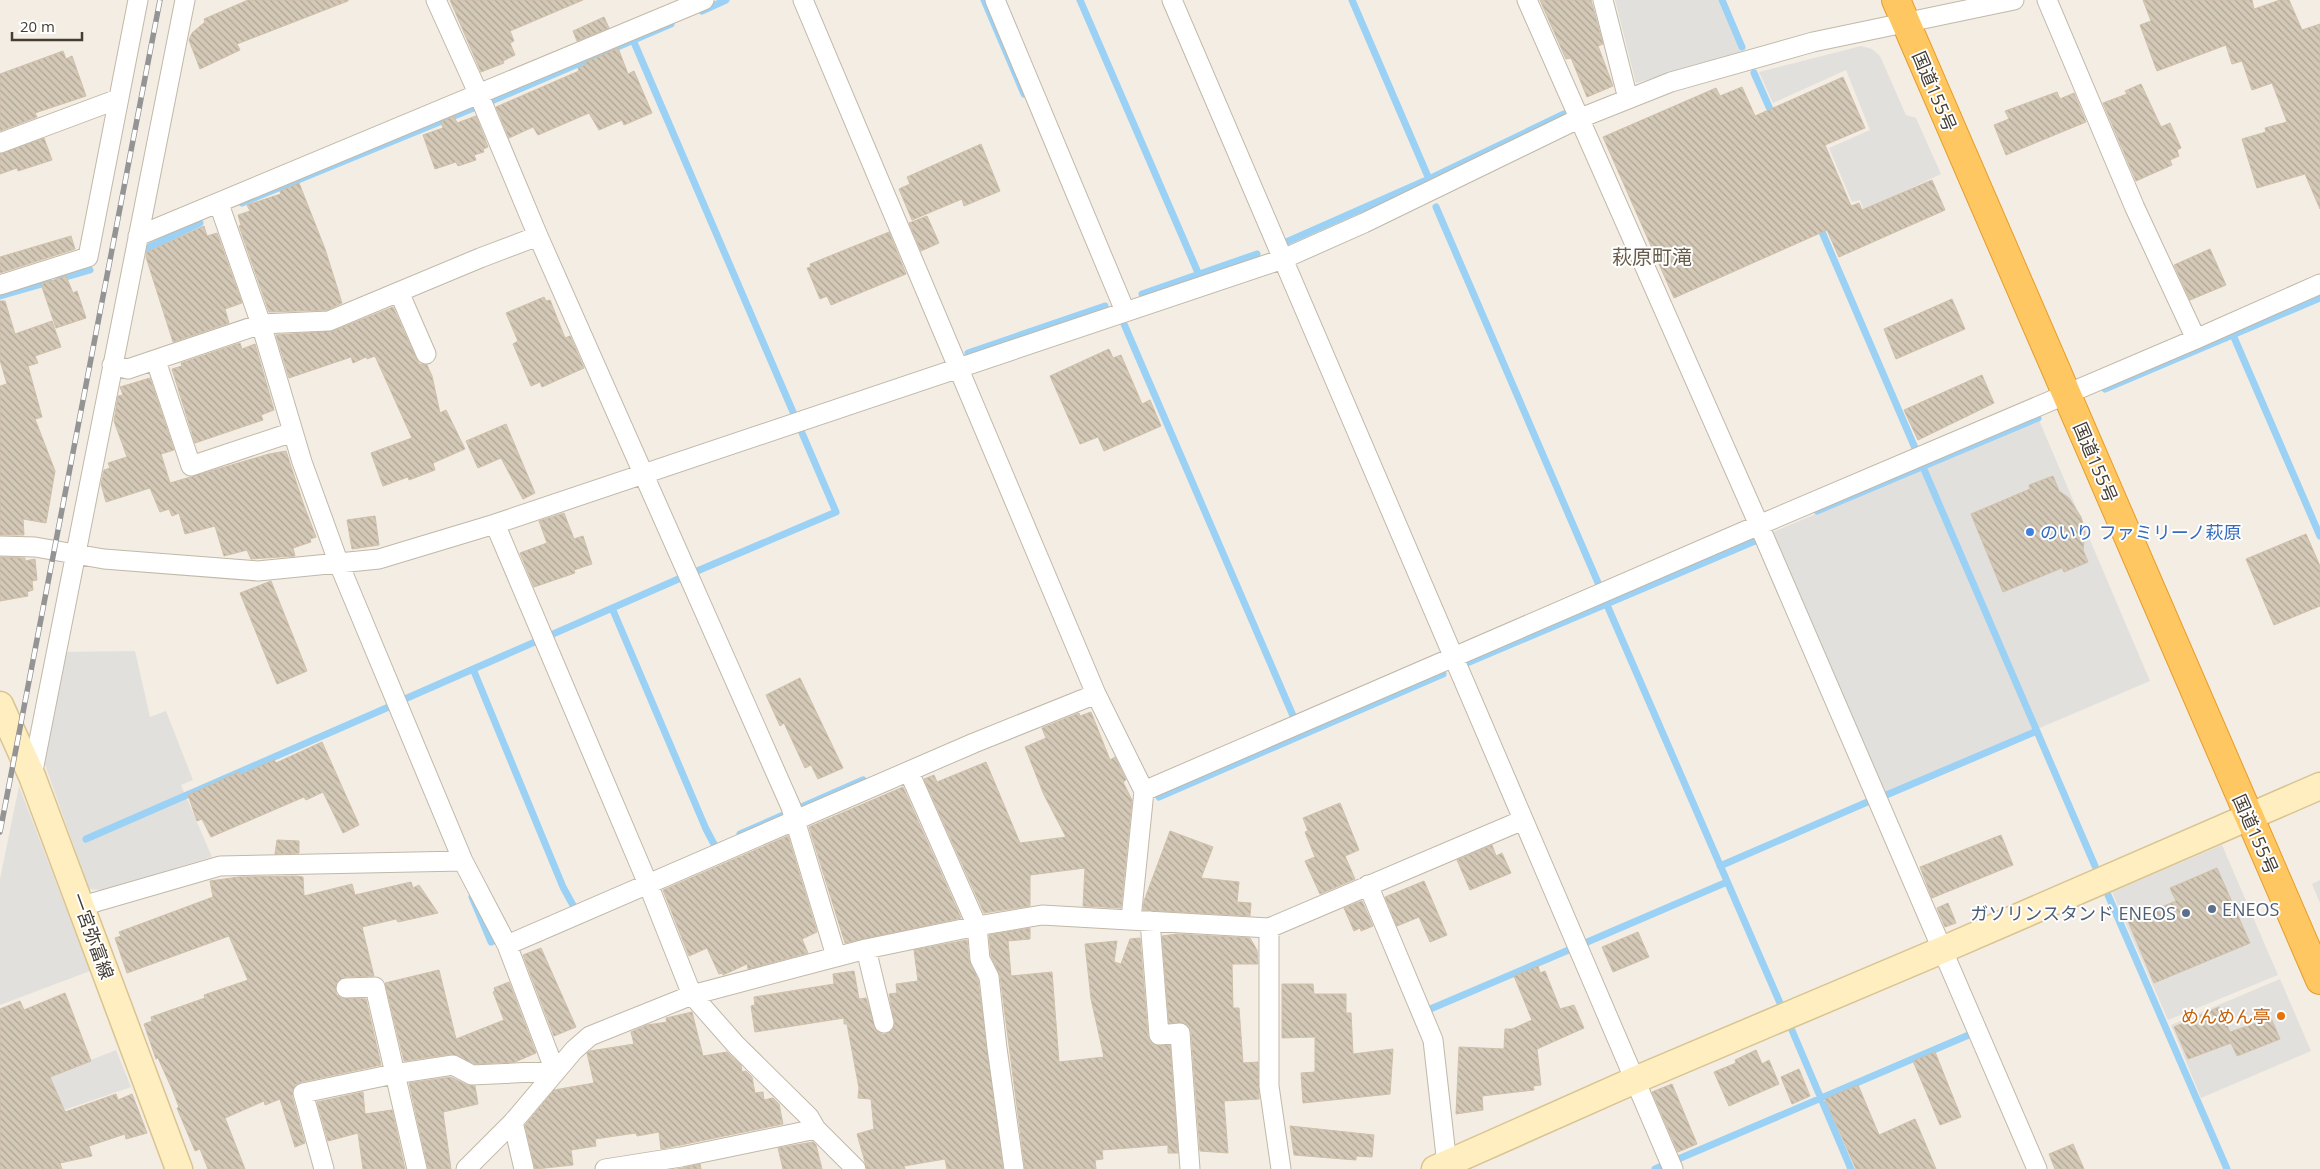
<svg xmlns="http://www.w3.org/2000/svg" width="2320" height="1169" viewBox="0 0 2320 1169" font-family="'Open Sans','Noto Sans JP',sans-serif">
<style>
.parking{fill:#e2e0dc}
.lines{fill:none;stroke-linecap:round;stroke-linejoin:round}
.stream{stroke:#9ad1f4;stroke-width:7}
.building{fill:url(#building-back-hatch);stroke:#d0c0aa}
.street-casing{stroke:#c1b8a8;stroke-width:21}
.secondary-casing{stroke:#d9c491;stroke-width:29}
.highway-casing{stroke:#e69c29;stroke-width:30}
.street{stroke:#fff;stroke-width:19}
.secondary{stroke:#ffeec0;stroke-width:26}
.highway{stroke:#ffc761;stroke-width:28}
.rail-casing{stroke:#949494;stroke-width:5.5}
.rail{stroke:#fff;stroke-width:4;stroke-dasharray:11;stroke-linecap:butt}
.shop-dot{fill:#3f7fe0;stroke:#fff;stroke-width:2}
.service-dot{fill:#5c6f8a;stroke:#fff;stroke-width:2}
.food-dot{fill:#e8710a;stroke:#fff;stroke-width:2}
.labels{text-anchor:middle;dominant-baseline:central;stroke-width:4;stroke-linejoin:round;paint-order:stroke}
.street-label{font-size:18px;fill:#443d33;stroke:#fff}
.shop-label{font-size:18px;fill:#366cbe;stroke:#fff;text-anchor:start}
.service-label{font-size:18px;fill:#4e5e75;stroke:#fff;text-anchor:start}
.food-label{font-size:18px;fill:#c56008;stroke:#fff;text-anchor:end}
.quarter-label{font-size:20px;fill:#685b49;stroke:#fff}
</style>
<defs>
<pattern id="building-back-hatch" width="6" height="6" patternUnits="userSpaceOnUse" patternTransform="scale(1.25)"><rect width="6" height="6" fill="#d4c9b7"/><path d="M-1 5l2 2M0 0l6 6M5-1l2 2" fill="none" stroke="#aea495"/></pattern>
</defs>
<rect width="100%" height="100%" fill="#f3ede3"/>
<!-- parking -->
<path class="parking" d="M1615,0H1718L1741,52L1636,83Z
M1861,46L1872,49L1880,56L1906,115L1916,118L1941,174L1864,210L1860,200L1852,202L1829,148L1870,130L1846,70L1773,103L1759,72Z
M2039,420L2150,681L1884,794L1772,537L1773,532Z
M135,651L150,717L166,711L193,780L181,785L212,857L102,890L89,889L43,759L60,652Z
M19,786L90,971L0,1005V879Z
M2222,845L2278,975L2168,1020L2112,892Z
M2320,880V903L2312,884Z
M2280,979L2311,1051L2201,1098L2171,1025Z
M116,1050L131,1087L0,1132V1096Z"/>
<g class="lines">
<!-- stream -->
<path class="stream" d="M984,0L1024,94
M1080,0L1199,275
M1352,0L1429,179
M1722,0L1742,47
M702,11L726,0
M1754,73L1773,116
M489,102L671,24
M242,203L476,107
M1436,207L1599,585
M1819,225L1915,448
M1284,243L1429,179L1564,114
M145,249L200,223
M59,279L90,270
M1142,294L1257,254
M0,296L49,282
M1124,324L1294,718
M2233,335L2320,536
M968,353L1105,306
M2105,389L2320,298
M1923,467L2095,866
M1817,511L2038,418
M1607,605L1780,1003
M612,608L706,829L715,846
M1467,663L1755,541
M473,669L563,887L574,907
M398,702L683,577L836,512L633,40
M1884,796L2037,731
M1159,797L1443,674
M740,834L863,780
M86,839L391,706L393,710
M1720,866L1872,800
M2108,895L2227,1169
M472,897L491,942L501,937
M1585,943L1727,882
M1428,1010L1571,949
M1791,1028L1851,1169
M1676,1160L1971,1034
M1655,1169L1664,1165"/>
</g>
<!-- building -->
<path class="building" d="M248,0H348V1L237,44L240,50L200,69L189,40L192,33L205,22L204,19Z
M450,0H583L510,31L514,41L510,43L515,55L503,61L504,63L481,72Z
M1540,0H1591L1603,44L1598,46L1613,86L1587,97L1571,58L1566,59Z
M2143,0H2252L2254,9L2280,0H2289L2302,30L2320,24V209L2305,174L2257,188L2242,139L2266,132L2265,128L2287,122L2272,83L2252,90L2242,61L2232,64L2226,45L2157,71L2140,25L2151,21Z
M604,17L609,28L577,41L573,31Z
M618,48L628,74L634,71L652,113L624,125L622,120L599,130L589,113L538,135L533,127L509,138L496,107L579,71L578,68L587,64L586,62Z
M63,51L66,59L72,56L86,96L35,113L37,117L0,131V74Z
M1843,77L1865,128L1825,145L1851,206L1859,203L1862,210L1932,180L1945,210L1839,257L1827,230L1674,298L1603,137L1716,88L1720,96L1742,87L1755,116Z
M2141,84L2161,127L2170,123L2181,148L2177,150L2179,156L2170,160L2172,165L2136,181L2103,103L2127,94L2125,91Z
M2057,92L2060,99L2074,93L2086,122L2006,155L1994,125L2009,119L2005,111Z
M454,116L457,123L476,116L488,147L483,149L484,152L474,155L476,160L458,166L456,162L435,169L423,135L443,128L441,122Z
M44,138L52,160L18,171L17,168L0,174V154Z
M981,144L1000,191L964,206L962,199L912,220L899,189L910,184L907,177Z
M299,183L325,249L342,303L327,310L269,312L239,226L241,225L238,215L250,211L247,205L281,194L280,191Z
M927,216L939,243L921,251L909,223Z
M204,226L207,236L217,233L242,303L225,309L229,323L173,342L146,257L147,252Z
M889,232L906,274L831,305L827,296L820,299L807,268L811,267L810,264Z
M71,236L75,249L0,273V257Z
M2210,249L2226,285L2190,300L2174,265Z
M66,276L73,293L77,291L86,318L56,328L41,284Z
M544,297L546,301L550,300L565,338L570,336L584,368L542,387L540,382L531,386L513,344L518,341L506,313Z
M1952,299L1965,329L1896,359L1884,329Z
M0,301H5L15,334L52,321L61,347L35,356L38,363L28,366L42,417L35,419L55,471L46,523L23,519L24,535H0V386L7,384L0,360Z
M393,307L416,358L419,364L427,365L432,376L440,413L446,410L465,449L433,463L435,470L409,480L408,477L383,486L371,453L412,438L375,356L367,359L366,357L353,363L351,357L289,378L276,335L333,331Z
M240,343L242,349L255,344L274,410L261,415L263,420L195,443L172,369L182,366L181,363Z
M1109,349L1113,358L1121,355L1142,404L1150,400L1161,426L1104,451L1098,437L1080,444L1050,376Z
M1982,375L1994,403L1918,440L1904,410Z
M150,378L174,450L161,454L170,483L269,454L286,451L303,503L316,537L310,539L311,542L293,548L295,556L251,559L247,550L224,556L215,526L185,534L179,513L172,516L169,509L160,512L150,488L106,502L101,484L104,470L110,468L108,463L127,457L114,421L118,396L123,395L120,387Z
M506,424L535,493L523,499L501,458L478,468L466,441Z
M2053,476L2059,491L2069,498L2081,517L2085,531L2083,550L2088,562L2064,572L2062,568L2003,592L1971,514L2030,489L2029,485Z
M564,513L574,539L583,536L592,564L574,570L575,573L534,587L520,553L547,543L539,521Z
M375,516L379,545L352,549L347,520Z
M2306,534L2320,566V606L2274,625L2246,559Z
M0,557L25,558V561L35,559L37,580L32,581L33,590L27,592L28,596L0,601Z
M271,581L307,671L277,684L240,593Z
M800,678L843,768L818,779L811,765L805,768L784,723L780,726L766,695Z
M1091,712L1110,760L1115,757L1126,780L1123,782L1132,800L1121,908L1083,906L1085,868L1030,875V906L984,913L924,779L934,775L937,782L986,762L1020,843L1066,837L1044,795L1025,747L1046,738L1042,728L1079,713L1080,716Z
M322,742L359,825L343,833L323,792L306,800L304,797L211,837L202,819L197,821L188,795L239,772L240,775L274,760L276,763Z
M903,787L961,918L845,943L809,827Z
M1340,803L1359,850L1345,856L1355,879L1320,894L1305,861L1315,857L1305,832L1308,831L1303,818Z
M1170,831L1213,847L1201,878L1239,882L1237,902L1251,903L1250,916L1143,910L1144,901Z
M2001,835L2013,865L1932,898L1920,867Z
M788,836L817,932L802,939L808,953L748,969L747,964L723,975L722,973L719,974L707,948L689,956L663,890Z
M277,840L299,841V853L275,854Z
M1492,845L1496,856L1502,853L1511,873L1470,890L1457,860Z
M2217,868L2250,943L2154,983L2128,921L2176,901L2170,888Z
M297,876L303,877L304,896L352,884L355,895L411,882L413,888L419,885L438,913L398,922L396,919L362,927L374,976L345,977L336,983V994L341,998L366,999L381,1065L301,1082L295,1085L292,1096L305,1143L295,1147L280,1099L265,1105L264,1101L225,1118L245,1169H208L200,1149L195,1151L177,1108L179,1107L172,1089L158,1058L156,1059L144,1024L152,1021L151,1017L205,998L204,995L248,980L229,936L127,973L115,938L121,936L119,932L213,897L210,881L239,877Z
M1424,881L1447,935L1430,942L1419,917L1397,926L1385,897Z
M1362,901L1373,926L1361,931L1360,928L1354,931L1344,908Z
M1948,903L1956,923L1945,927L1937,908Z
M1030,928V939L1008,941L1011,976L1052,972L1059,1062L1104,1057L1091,999L1085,944L1117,941L1114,962L1121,964L1130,939L1140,938L1148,1036L1155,1045H1170L1178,1153H1168V1145L1102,1150L1103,1159L1095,1160L1096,1169H1025L1000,976L991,956L989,935Z
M1638,932L1649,957L1613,972L1602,947Z
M1177,934L1250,938L1257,950L1258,964H1232L1233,1008H1239L1243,1063L1258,1062L1259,1099L1224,1101L1228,1153L1200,1151L1191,1032L1184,1023H1169L1162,936Z
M967,940L969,960L978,980L1003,1169H947L945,1159L904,1166L905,1169H867L857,1134L874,1129L871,1099L858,1098L859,1088L847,1024H844V1018L755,1032L751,1006L755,1005L754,997L834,984L833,974L854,971L859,999L866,998L876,1030L881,1034H887L895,1026L889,994L897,993L896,984L918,981L914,950Z
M541,948L576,1027L554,1036L523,955Z
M1538,966L1540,973L1545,971L1560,1009L1574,1005L1584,1028L1537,1049L1541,1085L1533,1086L1534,1090L1482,1096L1483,1110L1456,1114L1459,1047L1504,1049L1505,1029H1512L1532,1020L1514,976Z
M439,970L456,1039L504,1020L493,992L495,991L494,988L509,982L536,1053L515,1062L475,1064L451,1054L404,1061L385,983Z
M1282,984H1313L1314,994H1346V1013H1351L1353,1054L1393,1049L1390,1094L1303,1103L1301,1073L1315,1072V1037L1282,1038Z
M65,993L91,1061L50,1077L65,1112L116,1094L118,1100L132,1094L147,1133L126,1139L125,1134L89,1146L92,1156L60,1163L62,1169H0V1009L20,1001L24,1010Z
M2219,1007L2230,1032L2271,1018L2280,1039L2237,1056L2231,1043L2188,1059L2174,1027Z
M692,1012L703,1056L727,1052L741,1065L742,1072L746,1071L752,1077L755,1093L763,1092L764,1100L773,1098L779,1104L783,1124L661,1149L659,1132L637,1136L636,1133L595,1139L596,1146L571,1150L573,1165L535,1169L525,1125L554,1090L594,1083L587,1053L590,1051L634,1044L631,1032L647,1025L667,1022L666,1018Z
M1756,1050L1762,1064L1769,1060L1779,1084L1729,1106L1714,1072L1736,1063L1735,1060Z
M1935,1052L1961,1117L1940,1125L1913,1061Z
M1799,1069L1810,1096L1792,1104L1781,1077Z
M451,1077L467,1085L475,1086L478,1104L443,1112L451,1169H428L409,1083Z
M1672,1084L1697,1144L1678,1152L1652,1092Z
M1858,1085L1879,1135L1915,1119L1936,1169H1856L1825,1099Z
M363,1092L365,1114L392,1110L405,1169H363L358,1133L328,1141L317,1102Z
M1290,1126L1374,1135L1372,1157L1356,1156V1160L1294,1155Z
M813,1142L816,1145L822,1169H783L778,1148Z
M2073,1144L2084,1169H2055L2049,1154Z
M700,1164L701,1169H677L683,1168Z"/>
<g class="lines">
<!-- street casing -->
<g class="street-casing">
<path id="street" d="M436,0L479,95L538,236L791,807L836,956
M803,0L1096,694L1144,791L1131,919
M995,0L1125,311
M1172,0L1673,1169
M1527,0L1759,525L2037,1169
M1603,0L1628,99
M2047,0L2135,208L2196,339
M0,143L118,99
M219,204L261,324L302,462L339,564L463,861L507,945L555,1071L472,1075L453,1065L394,1074L303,1093L324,1169
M138,236L704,0
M0,285L88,257L138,0
M399,292L426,354
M156,361L191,466L293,432
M112,365L128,369L261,324L329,321L480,258L538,236
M495,524L648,884L692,995L866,949L977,926L1042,915L1269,928L1523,820
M0,546L35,547L104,559L258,571L379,559L495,524L1283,259L1364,223L1578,119L1671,82L1813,42L2014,0
M909,772L977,926L980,959L989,977L997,1048L1014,1169
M32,776L185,0
M1144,791L1759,525L2196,339L2320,284
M1368,885L1433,1040L1447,1165
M82,906L220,866L463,861
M1150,921L1159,1035L1180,1033L1190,1169
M1269,928V1086L1281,1169
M507,945L974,743L1096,694
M866,949L884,1023
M346,988L375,987L417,1169
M513,1122L524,1169
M466,1169L513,1122L574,1050L590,1036L692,995L736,1045L809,1117L816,1129L856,1169
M605,1169L681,1157L816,1129"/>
</g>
<!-- secondary casing -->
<g class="secondary-casing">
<path id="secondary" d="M0,705L32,776L179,1169
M1435,1169L1635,1080L1942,950L2320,786"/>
</g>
<!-- highway casing -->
<g class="highway-casing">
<path id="highway" d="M1896,0L2320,980"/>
</g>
<!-- street -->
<use href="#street" class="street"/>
<!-- secondary -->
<use href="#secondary" class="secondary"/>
<!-- highway -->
<use href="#highway" class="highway"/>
<!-- rail casing -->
<g class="rail-casing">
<path id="rail" d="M0,832L160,0"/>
</g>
<!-- rail -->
<use href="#rail" class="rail"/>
</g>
<!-- markers -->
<circle class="shop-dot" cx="2030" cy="532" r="5"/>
<g class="service-dot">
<circle cx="2212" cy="909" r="5"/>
<circle cx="2186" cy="913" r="5"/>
</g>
<circle class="food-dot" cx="2281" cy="1016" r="5"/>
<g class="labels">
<!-- street labels -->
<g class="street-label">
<text transform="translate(1935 91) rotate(67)">国道155号</text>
<text transform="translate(2096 462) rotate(67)">国道155号</text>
<text transform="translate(2256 834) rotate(66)">国道155号</text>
<text transform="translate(93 936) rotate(70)">一宮弥富線</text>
</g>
<!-- shop labels -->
<g class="shop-label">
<text x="2040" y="532">のいり ファミリーノ萩原</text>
</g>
<!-- service labels -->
<g class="service-label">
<text x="2222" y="909">ENEOS</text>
<text x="2176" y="913" text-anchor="end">ガソリンスタンド ENEOS</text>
</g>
<!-- food labels -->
<g class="food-label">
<text x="2271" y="1016">めんめん亭</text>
</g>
<!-- quarter labels -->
<g class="quarter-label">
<text x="1652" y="256">萩原町滝</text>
</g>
</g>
<!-- scale -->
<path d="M12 32v8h70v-8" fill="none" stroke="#443d33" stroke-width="2.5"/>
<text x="20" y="32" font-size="15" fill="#443d33" stroke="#ffffff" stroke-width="4" paint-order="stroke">20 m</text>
</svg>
